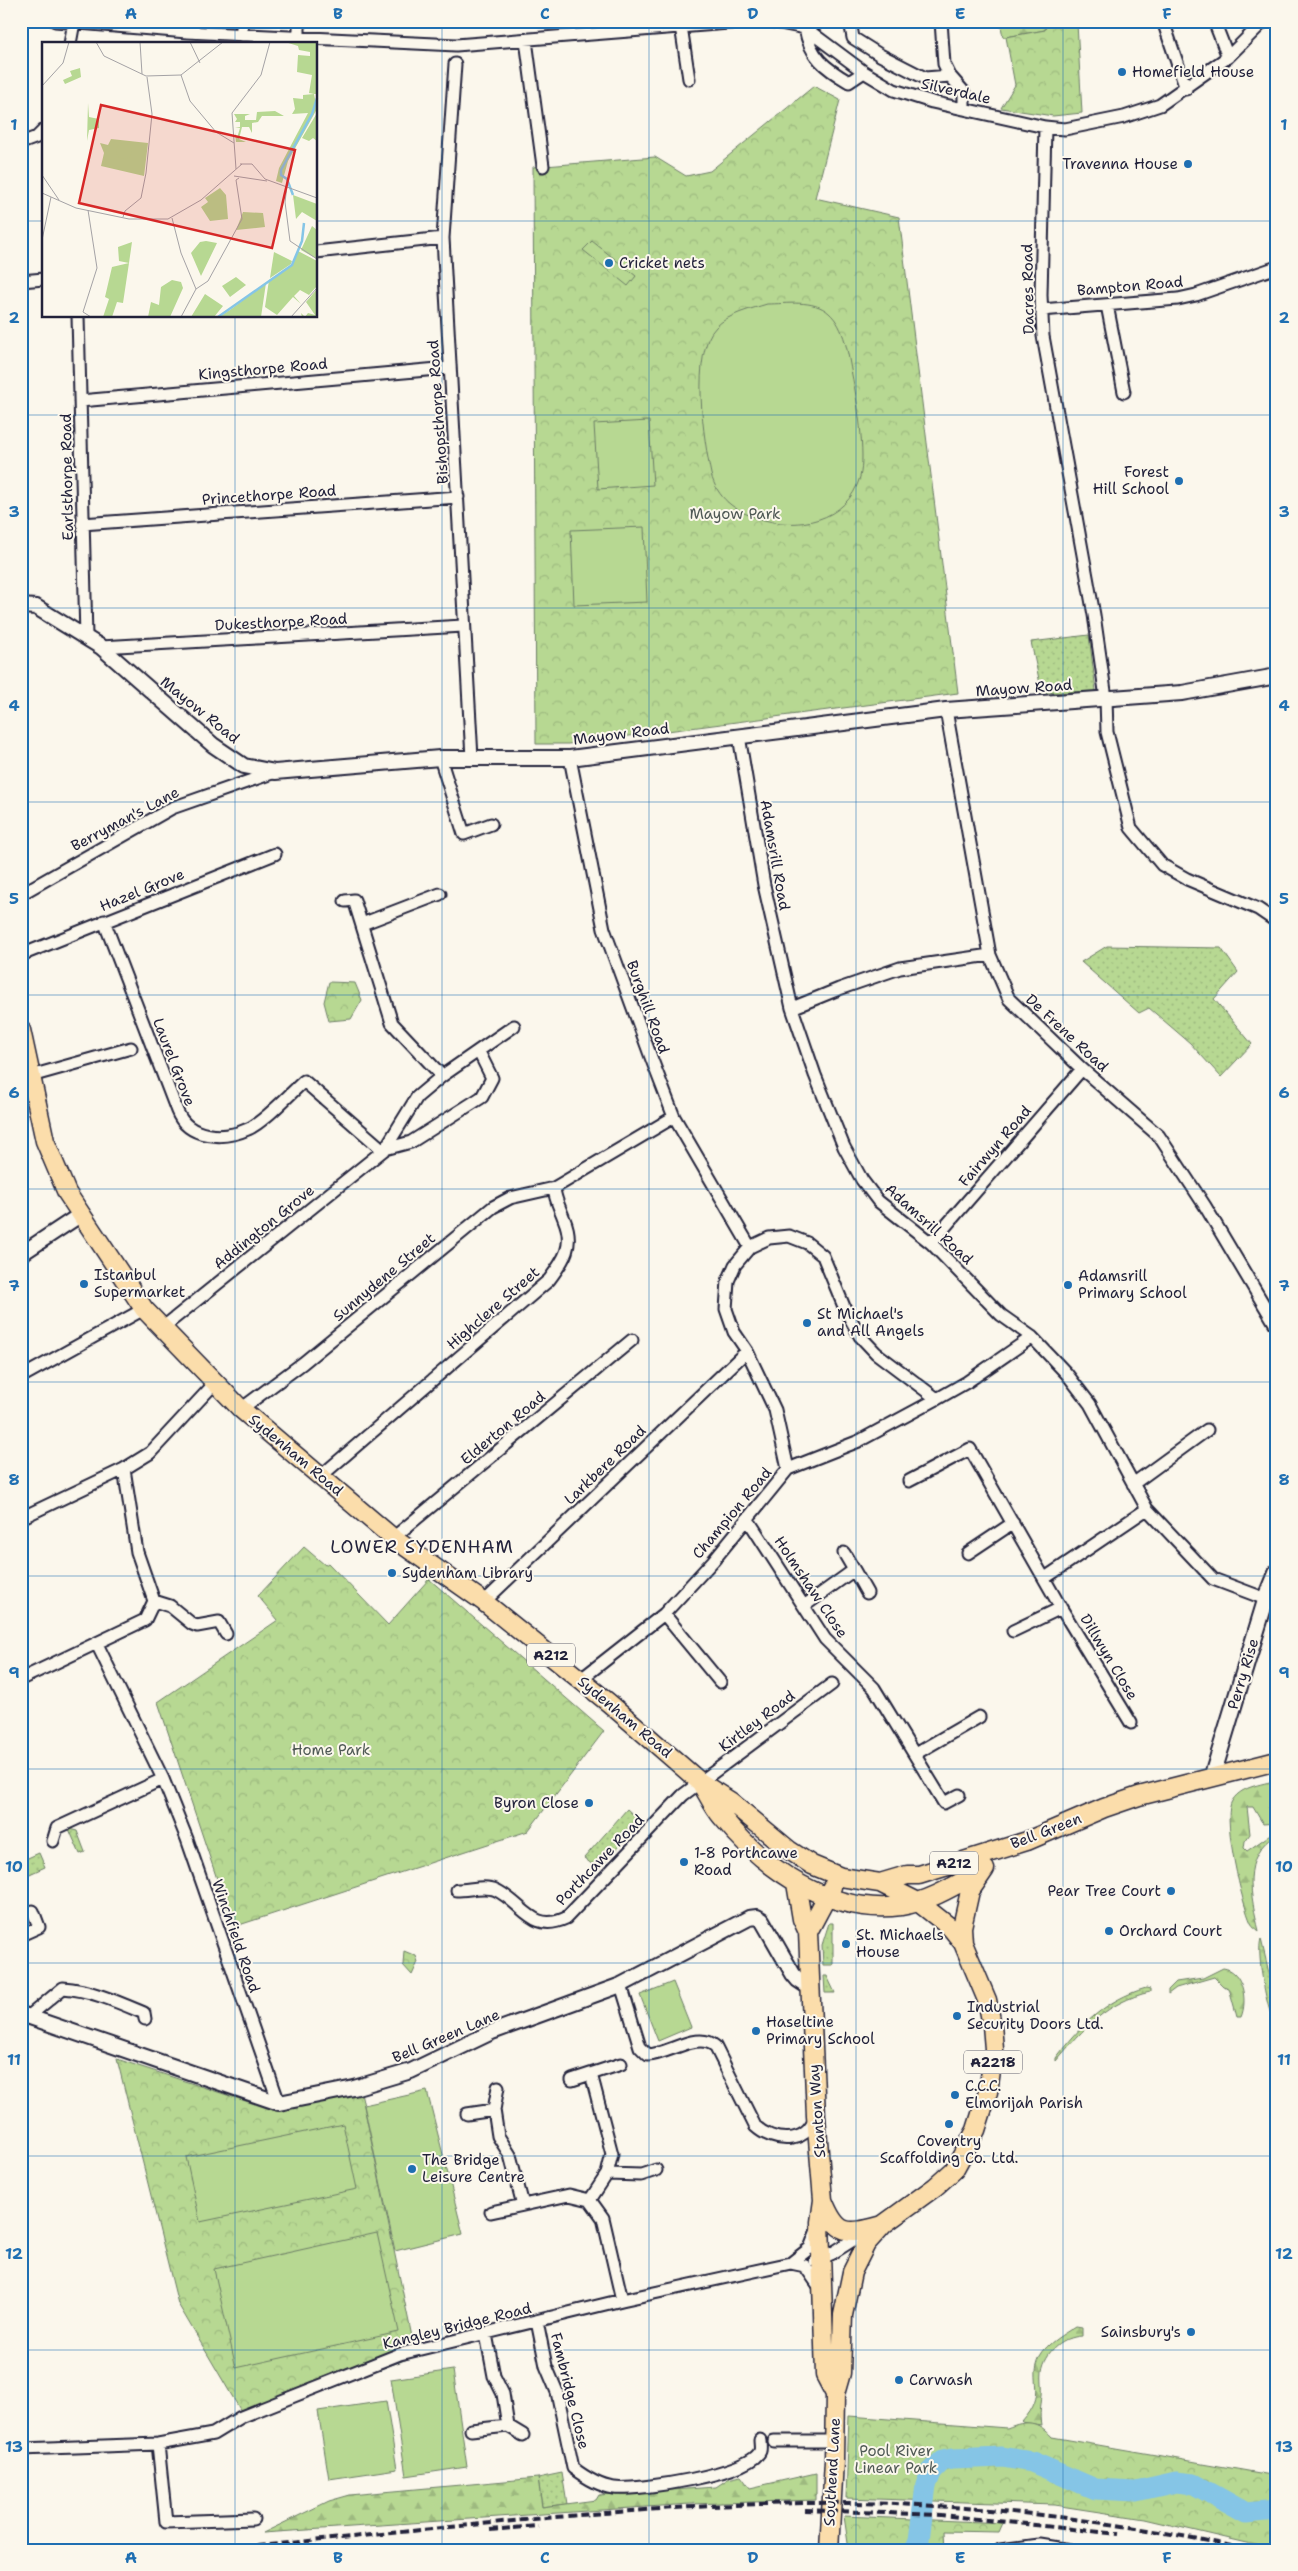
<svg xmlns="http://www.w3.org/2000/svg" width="1298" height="2571" viewBox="0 0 1298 2571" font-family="'Shantell Sans',sans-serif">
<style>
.grass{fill:url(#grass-dots);stroke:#6c7d66}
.forest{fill:url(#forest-firs);stroke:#6c7d66}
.park{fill:url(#park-crowns);stroke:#6c7d66}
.pitch{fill:#b7d892;stroke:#6c7d66}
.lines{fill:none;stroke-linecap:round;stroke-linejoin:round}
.river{stroke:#85c5e6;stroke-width:21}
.minor-casing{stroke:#22223b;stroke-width:15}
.tertiary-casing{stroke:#22223b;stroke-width:18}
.secondary-casing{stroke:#22223b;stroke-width:19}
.primary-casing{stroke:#22223b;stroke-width:21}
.minor{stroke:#fbf7ec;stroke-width:11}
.tertiary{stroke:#fbf7ec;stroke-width:14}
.secondary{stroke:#fbf7ec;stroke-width:15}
.primary{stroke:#fbddab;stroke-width:18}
.rail{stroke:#22223b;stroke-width:4;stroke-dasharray:8 4;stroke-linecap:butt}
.grid{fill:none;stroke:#1f6fb2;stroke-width:1;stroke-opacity:0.55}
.poi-dot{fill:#1f6fb2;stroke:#fbf7ec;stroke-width:2}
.labels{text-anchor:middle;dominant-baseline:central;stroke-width:4;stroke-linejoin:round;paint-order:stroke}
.shield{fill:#fbf7ec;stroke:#636270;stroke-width:1}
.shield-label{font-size:14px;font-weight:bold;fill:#22223b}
.poi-label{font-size:15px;fill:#22223b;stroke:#fbf7ec;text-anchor:start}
.street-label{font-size:15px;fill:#22223b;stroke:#fbf7ec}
.park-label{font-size:15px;fill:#4f5955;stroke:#fbf7ec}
.quarter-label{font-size:18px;letter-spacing:1px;fill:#22223b;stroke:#fbf7ec}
.inset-river{fill:none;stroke:#85c5e6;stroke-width:2.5}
.inset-road{fill:none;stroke:#a4a2a5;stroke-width:1}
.view{fill:#d62828;fill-opacity:0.15;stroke:#d62828;stroke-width:2.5}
.inset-edge{fill:none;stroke:#22223b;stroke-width:2.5}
.neatline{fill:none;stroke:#1f6fb2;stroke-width:2}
.grid-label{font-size:16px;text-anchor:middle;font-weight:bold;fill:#1f6fb2}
</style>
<defs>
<pattern id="grass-dots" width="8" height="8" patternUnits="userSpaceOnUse" patternTransform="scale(1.25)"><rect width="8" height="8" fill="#b7d892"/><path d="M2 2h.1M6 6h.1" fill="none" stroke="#9db97f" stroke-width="1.8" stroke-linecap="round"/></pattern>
<pattern id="forest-firs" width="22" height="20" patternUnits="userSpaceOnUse" patternTransform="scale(1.25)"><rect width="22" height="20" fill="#b7d892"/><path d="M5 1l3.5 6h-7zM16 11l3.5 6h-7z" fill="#9db97f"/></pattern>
<pattern id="park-crowns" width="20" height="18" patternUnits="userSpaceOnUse" patternTransform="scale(1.25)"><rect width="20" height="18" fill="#b7d892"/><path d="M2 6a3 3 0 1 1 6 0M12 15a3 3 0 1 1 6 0" fill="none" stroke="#9db97f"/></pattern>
</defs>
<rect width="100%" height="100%" fill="#fbf7ec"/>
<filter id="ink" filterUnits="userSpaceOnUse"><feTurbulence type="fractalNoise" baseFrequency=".02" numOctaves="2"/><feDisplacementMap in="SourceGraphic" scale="10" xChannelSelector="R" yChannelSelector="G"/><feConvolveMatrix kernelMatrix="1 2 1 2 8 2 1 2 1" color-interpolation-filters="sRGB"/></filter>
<g filter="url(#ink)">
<!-- grass -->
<path class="grass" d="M1089,635L1096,691L1042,693L1031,642Z
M1107,946L1221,948L1238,972L1214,999L1252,1044L1221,1077L1190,1043L1149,1008L1139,1013L1081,962Z
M627,1809L641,1822L598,1869L584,1858Z
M69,1829L77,1831L85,1852L80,1854Z
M39,1853L45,1867L21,1878V1861Z
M829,1923H833V1965H823L822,1945Z
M1261,1939L1275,1998H1277V2027C1267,2015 1256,1953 1261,1939Z
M824,1976H827L835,1993H825Z
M1146,1988L1150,1989V1992C1107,2002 1084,2028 1056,2061V2058C1081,2025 1105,2000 1146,1988Z
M562,2473L567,2504L542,2507L538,2478Z"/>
<!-- forest -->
<path class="forest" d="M1000,21H1047L1045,30L1006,37H1003Z
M1277,1780V1789H1274L1271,1797L1277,1804V1823L1263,1824L1253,1807H1247L1250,1834L1245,1841L1244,1848L1247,1851L1277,1830V1834C1240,1856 1251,1897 1259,1931C1256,1928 1253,1927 1251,1923C1242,1904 1223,1822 1231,1803C1239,1786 1261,1785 1277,1780Z
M1223,1968C1243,1970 1248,2001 1241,2017H1237L1229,1988L1223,1986L1214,1977L1176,1988L1168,1994V1990L1176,1982L1203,1978Z
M1076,2326L1082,2327V2336C1063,2337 1045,2351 1042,2371C1041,2379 1043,2387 1042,2394C1041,2406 1039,2414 1041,2425L1022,2422C1049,2392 1028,2381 1040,2356C1047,2343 1064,2334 1076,2326Z
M816,2473V2500L690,2504L263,2533L329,2501L350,2495L538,2478L542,2507L596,2500L599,2495L716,2487L728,2479L741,2476L750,2488Z"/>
<!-- park -->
<path class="park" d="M1047,21L1077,23L1082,113L1053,116L1001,108L1015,85L1006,37L1045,30Z
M814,86L840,100L815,198L899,217L958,693L568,744H536L533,167L655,157L686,176L710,171Z
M329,982L355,983L362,1000L351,1019L329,1021L324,1002Z
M304,1547L325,1565L328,1563L388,1625L429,1579L604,1731L528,1831L233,1927L158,1702L278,1620L258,1596Z
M404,1951L416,1956L418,1962L412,1975L403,1965Z
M117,2059L276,2111L361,2092L416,2356L245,2418L178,2304Z
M849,2416L1007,2428C1027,2420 1037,2420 1052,2437L1277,2476V2550L1145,2519L1054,2505L846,2498Z
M844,2516L1003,2523L999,2532L944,2531L945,2550H849Z"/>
<!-- pitch -->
<path class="pitch" d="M592,241L636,276L628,286L583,250Z
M767,304C786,304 814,299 829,313C845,327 848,355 852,375C857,398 866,455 860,477C847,522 797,531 757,518C735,511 717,498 711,474C704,441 690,353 716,327C728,314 751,309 767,304Z
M649,421L653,485L598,489L594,424Z
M644,527L647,602L574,605L571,530Z
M673,1982L691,2027L658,2041L640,1995Z
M427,2091L463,2234L395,2251L364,2105Z
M343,2124L357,2189L200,2222L186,2157Z
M377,2233L399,2332L236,2368L214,2269Z
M453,2370L467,2467L406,2476L391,2379Z
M386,2401L397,2469L329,2479L318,2411Z"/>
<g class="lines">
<!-- river -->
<path class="river" d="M915,2550L919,2540L926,2485L932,2471L942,2461L952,2459L1002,2457L1032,2462L1095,2489L1136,2491L1176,2482L1194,2484L1246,2513L1277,2510"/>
<!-- minor casing -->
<g class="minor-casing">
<path id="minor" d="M55,21L187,32L456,45L754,21
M770,21L805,28L864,72L894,90L932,102L1045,127L1065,129L1124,117L1160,105L1228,57L1264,21
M850,21L853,38L880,55L925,78L950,76
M941,21L944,64L950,76L964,92V109
M1163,21L1186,89
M1214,21L1228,57
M681,26L689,79
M805,28C810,57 825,68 849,82L864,72
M242,35V21
M299,39V21
M526,40L543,166
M70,44L74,22
M455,64L443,238L472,758
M1045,127L1041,295L1043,336L1094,615L1106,698L1107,732L1131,828L1162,865L1187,879L1258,909L1277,922
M21,143L37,137L44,130
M316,252L443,238
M21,281L44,279
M1107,305L1124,392
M1041,310L1178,299L1196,295L1277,267
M78,316L86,637
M80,401L449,368
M82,524L458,497
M101,647L463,626
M946,710L990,955L1009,999L1082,1069L1159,1136L1205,1206L1277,1327
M739,736L764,885L792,1008L815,1075L844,1147L862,1180L878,1201L931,1243L1001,1315L1032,1337L1067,1374L1090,1404L1147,1509L1213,1579L1266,1599
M440,758L464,834L491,824
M570,758L604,929L652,1060L674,1117L750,1247
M21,894L172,808L275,772
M345,901L354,900L392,1023L442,1076
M104,921L177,1111C188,1139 224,1140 248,1129C263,1123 291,1093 304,1081L383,1150
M362,924L440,894
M21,955L275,854
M792,1008L839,989L900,968L990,955
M479,1052L492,1078L482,1097L411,1142L385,1149L417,1097L442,1076L514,1026
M31,1076L131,1048
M931,1243L1082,1069
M161,1329L385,1149
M21,1377L144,1309
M241,1409L303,1363L493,1207L510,1198L554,1188
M124,1469L150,1453L215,1383
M788,1469L775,1410L747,1351L734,1332L726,1309L728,1281L735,1265L750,1247L769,1238L789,1236L807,1243L823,1256L845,1309L860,1336L876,1353L937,1399
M321,1476L549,1280C564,1260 575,1245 564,1219C560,1208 555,1200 554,1188L674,1117
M909,1481L970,1449L1061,1608L1131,1723
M1133,1484L1207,1430
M21,1518L124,1469L137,1552L154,1601L145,1620L21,1679
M747,1518L825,1639L874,1688L944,1803L959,1795
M393,1538L632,1340
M844,1553L854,1570
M968,1553L1013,1523
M1045,1578L1147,1509
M154,1601L170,1606L192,1624L197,1626L219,1622L226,1634
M484,1602L747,1351
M804,1606L854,1570L867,1593
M664,1614L720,1682
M1013,1631L1061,1608
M97,1644L163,1779L187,1839L279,2103
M580,1680L664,1614L713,1561L788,1469L859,1441L937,1399L967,1382L1032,1337
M915,1754L979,1717
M53,1841L57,1828L163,1779
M457,1890C469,1890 485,1885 496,1890C523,1903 532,1934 566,1918L683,1795L832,1684
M21,1935L39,1927L33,1911
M621,1985L640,2047L648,2055C669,2054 698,2031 715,2046L755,2126C773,2143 806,2145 815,2118
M28,2017L63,1988C91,1990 118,2002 144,2013L145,2019
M572,2080L621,2064
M498,2087L494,2110L498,2136L510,2155L523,2205
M467,2114L494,2110
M607,2174L641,2175L656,2170
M590,2200L607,2174L612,2154L591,2074
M491,2212L569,2195L590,2200L603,2218L622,2300
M815,2261L831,2254L864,2233
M791,2263L810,2248L817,2230
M537,2321L546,2366L557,2392L573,2468C586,2478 599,2486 614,2488C637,2491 751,2474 760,2451C761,2448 760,2443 760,2440
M486,2334L494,2376L503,2394L508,2426
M471,2430L508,2426L523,2435
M774,2441H835
M158,2444L166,2522L253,2519
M21,2449L158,2444L213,2434L241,2417L400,2354L622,2300L791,2263L805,2266L821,2289
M1000,2550L1039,2545L1070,2550"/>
</g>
<!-- tertiary casing -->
<g class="tertiary-casing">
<path id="tertiary" d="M21,606L36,607L101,647L213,745L244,766L275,772L440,758H570L946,710L1182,693L1277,676
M21,1254L80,1215
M21,2014L279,2103L354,2088L411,2071L492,2032L621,1985L749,1918L757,1917L762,1920L793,1974L798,1980L810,1988"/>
</g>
<!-- secondary casing -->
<g class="secondary-casing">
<path id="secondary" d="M1212,1777L1266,1599L1277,1572"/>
</g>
<!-- primary casing -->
<g class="primary-casing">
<path id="primary" d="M21,1030L45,1141L67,1193L144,1309L241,1409L393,1538L484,1602L609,1703L700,1782L730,1801L789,1850L812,1865L841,1877L880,1883L907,1875H919L1027,1841L1104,1808L1139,1796L1277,1761
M702,1785C708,1795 714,1808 722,1817C765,1870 830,1915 901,1906C929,1902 956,1885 981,1871
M796,1883L802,1919L808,1932L816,2116L823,2200L820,2222L825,2375L835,2394
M880,1883L918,1902L951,1928L963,1943
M808,1932L832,1887
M823,2200C838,2238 848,2234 883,2225
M829,2550L834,2461L835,2394L841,2373L843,2315L852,2272L866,2244L884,2224L935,2187L954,2170L976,2130L988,2092L994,2049L992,2025L987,2000L963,1943L962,1927L970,1891L985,1869"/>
</g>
<!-- minor -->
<use href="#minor" class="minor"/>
<!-- tertiary -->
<use href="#tertiary" class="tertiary"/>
<!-- secondary -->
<use href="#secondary" class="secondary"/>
<!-- primary -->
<use href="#primary" class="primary"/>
<!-- rail -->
<path class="rail" d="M805,2510L941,2515L1119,2534
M490,2530L538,2526
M209,2550C410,2534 610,2505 812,2503C952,2501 1114,2519 1250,2550"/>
</g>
</g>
<!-- grid -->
<path class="grid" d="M235,21V44M442,21V2550M649,21V2550M856,21V2550M1063,21V2550M21,221H44M316,221H1277M235,316V2550M21,415H1277M21,608H1277M21,802H1277M21,995H1277M21,1189H1277M21,1382H1277M21,1576H1277M21,1769H1277M21,1963H1277M21,2156H1277M21,2350H1277"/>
<!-- markers -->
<g class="poi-dot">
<circle cx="1122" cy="72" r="5"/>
<circle cx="1188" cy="164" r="5"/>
<circle cx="609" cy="263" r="5"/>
<circle cx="1179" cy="481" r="5"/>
<circle cx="84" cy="1284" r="5"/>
<circle cx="1068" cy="1285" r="5"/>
<circle cx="807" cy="1323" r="5"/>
<circle cx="392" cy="1573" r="5"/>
<circle cx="589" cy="1803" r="5"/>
<circle cx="684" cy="1862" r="5"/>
<circle cx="1171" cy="1891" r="5"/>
<circle cx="1109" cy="1931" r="5"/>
<circle cx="846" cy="1944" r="5"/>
<circle cx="957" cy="2016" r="5"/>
<circle cx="756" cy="2031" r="5"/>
<circle cx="955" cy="2095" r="5"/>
<circle cx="949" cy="2124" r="5"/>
<circle cx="412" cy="2169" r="5"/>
<circle cx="1191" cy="2332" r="5"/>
<circle cx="899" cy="2380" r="5"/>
</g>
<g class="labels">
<!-- shield labels -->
<g class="shield">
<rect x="527" y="1643.5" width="48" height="23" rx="4"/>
<rect x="930" y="1851.5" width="48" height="23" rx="4"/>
<rect x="964" y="2050.5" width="58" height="23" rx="4"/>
</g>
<g class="shield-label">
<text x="551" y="1655">A212</text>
<text x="954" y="1863">A212</text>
<text x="993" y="2062">A2218</text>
</g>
<!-- poi labels -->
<g class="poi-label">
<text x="1132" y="72">Homefield House</text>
<text x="1178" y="164" text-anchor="end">Travenna House</text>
<text x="619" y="263">Cricket nets</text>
<text x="1169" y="472" text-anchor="end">Forest<tspan x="1169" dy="17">Hill School</tspan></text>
<text x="94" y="1275">Istanbul<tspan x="94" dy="17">Supermarket</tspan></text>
<text x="1078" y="1276">Adamsrill<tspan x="1078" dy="17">Primary School</tspan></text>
<text x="817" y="1314">St Michael's<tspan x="817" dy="17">and All Angels</tspan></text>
<text x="402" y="1573">Sydenham Library</text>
<text x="579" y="1803" text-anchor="end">Byron Close</text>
<text x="694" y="1853">1-8 Porthcawe<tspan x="694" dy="17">Road</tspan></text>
<text x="1161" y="1891" text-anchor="end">Pear Tree Court</text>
<text x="1119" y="1931">Orchard Court</text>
<text x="856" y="1935">St. Michaels<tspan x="856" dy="17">House</tspan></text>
<text x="967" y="2007">Industrial<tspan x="967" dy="17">Security Doors Ltd.</tspan></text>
<text x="766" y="2022">Haseltine<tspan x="766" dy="17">Primary School</tspan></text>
<text x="965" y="2086">C.C.C.<tspan x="965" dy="17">Elmorijah Parish</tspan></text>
<text x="949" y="2141" text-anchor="middle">Coventry<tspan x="949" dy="17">Scaffolding Co. Ltd.</tspan></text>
<text x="422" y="2160">The Bridge<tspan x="422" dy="17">Leisure Centre</tspan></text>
<text x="1181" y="2332" text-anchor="end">Sainsbury's</text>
<text x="909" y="2380">Carwash</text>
</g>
<!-- street labels -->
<g class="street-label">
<text transform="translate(956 91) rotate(13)">Silverdale</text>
<text transform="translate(1130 286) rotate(-5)">Bampton Road</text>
<text transform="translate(1028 289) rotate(-91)">Dacres Road</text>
<text transform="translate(263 369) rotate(-5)">Kingsthorpe Road</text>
<text transform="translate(438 412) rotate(-94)">Bishopsthorpe Road</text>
<text transform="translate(67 477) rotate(-91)">Earlsthorpe Road</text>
<text transform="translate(269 495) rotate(-4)">Princethorpe Road</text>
<text transform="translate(281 622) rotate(-3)">Dukesthorpe Road</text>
<text transform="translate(1024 688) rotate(-4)">Mayow Road</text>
<text transform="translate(200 710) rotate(39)">Mayow Road</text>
<text transform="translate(621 734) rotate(-7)">Mayow Road</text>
<text transform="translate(125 819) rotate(-28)">Berryman's Lane</text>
<text transform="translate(775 855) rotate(80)">Adamsrill Road</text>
<text transform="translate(142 890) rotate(-22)">Hazel Grove</text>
<text transform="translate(648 1007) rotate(70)">Burghill Road</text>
<text transform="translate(1067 1033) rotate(43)">De Frene Road</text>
<text transform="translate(174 1062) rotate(69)">Laurel Grove</text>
<text transform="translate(995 1146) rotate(-49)">Fairwyn Road</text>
<text transform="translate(929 1224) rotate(42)">Adamsrill Road</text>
<text transform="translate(264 1227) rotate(-39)">Addington Grove</text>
<text transform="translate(384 1277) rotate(-40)">Sunnydene Street</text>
<text transform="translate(493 1308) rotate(-41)">Highclere Street</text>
<text transform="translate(503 1428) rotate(-40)">Elderton Road</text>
<text transform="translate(296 1455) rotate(40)">Sydenham Road</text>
<text transform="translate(605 1465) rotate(-44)">Larkbere Road</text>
<text transform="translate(732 1513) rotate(-50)">Champion Road</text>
<text transform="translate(811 1587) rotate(56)">Holmshaw Close</text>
<text transform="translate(1109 1657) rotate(59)">Dillwyn Close</text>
<text transform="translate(1243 1674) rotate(-73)">Perry Rise</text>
<text transform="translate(625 1717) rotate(40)">Sydenham Road</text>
<text transform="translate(757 1721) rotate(-37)">Kirtley Road</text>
<text transform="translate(1046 1831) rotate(-21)">Bell Green</text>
<text transform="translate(600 1860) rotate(-46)">Porthcawe Road</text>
<text transform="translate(236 1936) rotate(71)">Winchfield Road</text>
<text transform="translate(446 2036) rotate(-23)">Bell Green Lane</text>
<text transform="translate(817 2111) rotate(-94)">Stanton Way</text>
<text transform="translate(457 2326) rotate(-14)">Kangley Bridge Road</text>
<text transform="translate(570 2391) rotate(76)">Fambridge Close</text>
<text transform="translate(832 2472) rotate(-87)">Southend Lane</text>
</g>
<!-- park labels -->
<g class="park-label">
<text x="735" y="514">Mayow Park</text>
<text x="331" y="1750">Home Park</text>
<text x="896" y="2451">Pool River<tspan x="896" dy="17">Linear Park</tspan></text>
</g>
<!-- quarter labels -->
<g class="quarter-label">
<text x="422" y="1547">LOWER SYDENHAM</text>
</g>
</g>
<!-- overview -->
<g transform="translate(42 42)">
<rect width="275" height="275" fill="#fbf7ec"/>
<path d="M164,199L175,201L159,234L149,211L158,200ZM90,200L87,221L77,219L76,205ZM163,252L181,264L172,275H149Z" fill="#b7d892"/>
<path d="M46,61L47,75L57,77V86L47,88L45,99ZM233,69L242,74H220L216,80L210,81V91L207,85H200L197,97L204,100H194L193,91L195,96L198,86L193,85H198V80H193L195,77L192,72H208L203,74V78H214L215,70Z" fill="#b7d892"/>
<path d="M243,0H275V52H272L275,67L246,119L240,141L234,139L237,126L266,71L250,72L253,67L251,56L261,57V53L272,52L267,51L270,33L255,30L256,13L268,14V10L257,8L256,4ZM38,26L39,35L23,42L21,38L30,34L28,29ZM69,97L106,101L102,134L59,124L62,111L58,101L66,103ZM178,146L184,153L186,177L168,179L159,165L166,160L163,156ZM251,153L275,162V179L260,170L254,177ZM201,170L221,171L223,185L194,188ZM270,184L275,188V217L259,208ZM232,210L250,219L249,222L228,236ZM87,221L81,261L75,260L70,275H61L67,257L63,255L70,225ZM194,235L204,243L188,255L180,244ZM130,238L139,240L141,246L128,275H106L109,260L117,263L119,245Z" fill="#b7d892"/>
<path d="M275,71V99L271,96L267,99L260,96ZM74 109a8 8 0 1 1 16 0a8 8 0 1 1-16 0ZM256,209L275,219V244L267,253L258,248L252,254L259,262L251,255L235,273L223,265L227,238L249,224ZM224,241L219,275H177L188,268ZM275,247V275H260L259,271L263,275L266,271L273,273L264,260Z" fill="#b7d892"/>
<path class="inset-river" d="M251,153L245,137L239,133V128L270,72L275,56M176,275L250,223L260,199L262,181"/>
<path class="inset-road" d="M54,0L62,14L104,34L139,33L148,59L174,90L192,101M98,0L100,32M148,0L158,21M139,33L181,0M0,44L21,21L27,0M198,122H210L223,137L275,156M194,127L190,71L219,33L228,0M0,133L17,158M192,134L225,139M245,144L243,160L248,199L275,217M0,151L34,166L87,177H126L159,158L200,122M46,168L55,226L41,270L49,275M81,175L83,169L99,156L104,131L110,72L105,35M130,176L139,211L154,247M0,198L9,155M139,275L154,247L166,239L200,177L194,138L197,136M249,275L275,246"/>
<path class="view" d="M59,63L253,108L230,206L37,161Z"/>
<rect width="275" height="275" class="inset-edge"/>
</g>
<!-- margin -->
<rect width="1298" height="2571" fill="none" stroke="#fbf7ec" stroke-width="55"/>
<rect x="28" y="28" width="1242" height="2516" class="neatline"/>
<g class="grid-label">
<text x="131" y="19">A</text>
<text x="338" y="19">B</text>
<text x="545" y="19">C</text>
<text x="753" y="19">D</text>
<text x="960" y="19">E</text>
<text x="1167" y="19">F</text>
<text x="14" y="130">1</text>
<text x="1284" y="130">1</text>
<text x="14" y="323">2</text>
<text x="1284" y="323">2</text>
<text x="14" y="517">3</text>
<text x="1284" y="517">3</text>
<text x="14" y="711">4</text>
<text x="1284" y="711">4</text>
<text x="14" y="904">5</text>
<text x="1284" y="904">5</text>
<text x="14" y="1098">6</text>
<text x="1284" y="1098">6</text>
<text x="14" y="1291">7</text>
<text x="1284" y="1291">7</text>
<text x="14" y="1485">8</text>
<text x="1284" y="1485">8</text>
<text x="14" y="1678">9</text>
<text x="1284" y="1678">9</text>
<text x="14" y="1872">10</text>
<text x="1284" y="1872">10</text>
<text x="14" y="2065">11</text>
<text x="1284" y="2065">11</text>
<text x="14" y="2259">12</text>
<text x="1284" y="2259">12</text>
<text x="14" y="2452">13</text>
<text x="1284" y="2452">13</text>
<text x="131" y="2563">A</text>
<text x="338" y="2563">B</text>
<text x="545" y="2563">C</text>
<text x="753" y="2563">D</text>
<text x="960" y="2563">E</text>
<text x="1167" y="2563">F</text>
</g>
</svg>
